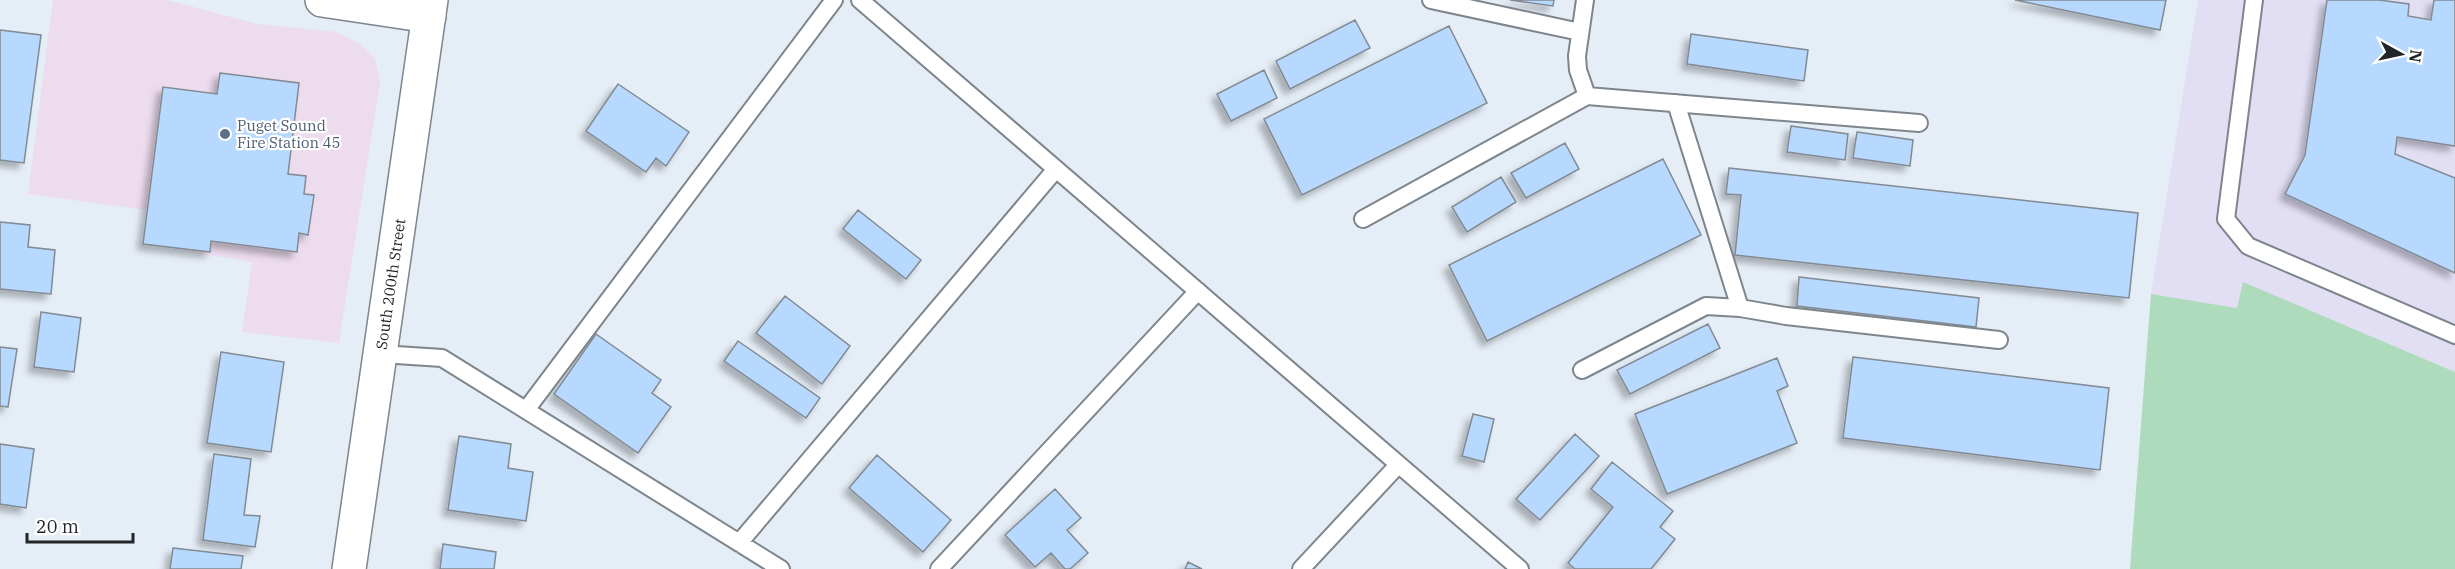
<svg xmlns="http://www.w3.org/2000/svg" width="2455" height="569" viewBox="0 0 2455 569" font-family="'IBM Plex Serif',serif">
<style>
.commercial{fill:#e2dff5}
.industrial{fill:#ecdcee}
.green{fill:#aedbbc}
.building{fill:#b7d8ff;stroke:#828a92;stroke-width:1.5;filter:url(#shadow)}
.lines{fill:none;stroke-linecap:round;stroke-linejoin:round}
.lane-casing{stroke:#7d858d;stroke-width:20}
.street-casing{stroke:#7d858d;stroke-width:36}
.secondary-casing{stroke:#7d858d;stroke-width:36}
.lane{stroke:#fff;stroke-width:16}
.street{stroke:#fff;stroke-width:33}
.secondary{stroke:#fff;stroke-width:33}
.service-dot{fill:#5c6f8a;stroke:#fff;stroke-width:2}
.labels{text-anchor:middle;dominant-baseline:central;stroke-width:4.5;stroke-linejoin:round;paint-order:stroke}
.service-label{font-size:15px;fill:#4e5e75;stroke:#fff;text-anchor:start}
.street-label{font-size:15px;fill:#222528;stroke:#fff}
</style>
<defs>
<filter id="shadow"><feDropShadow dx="-5.5" dy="5.5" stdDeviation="3" flood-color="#0004"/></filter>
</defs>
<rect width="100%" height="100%" fill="#e5edf6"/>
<!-- commercial -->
<path class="commercial" d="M2198,0H2455V372L2244,283L2237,308L2151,294Z"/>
<!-- industrial -->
<path class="industrial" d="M53,0H167L257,24L337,32L360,44L375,59L380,82L339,343L242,332L252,262L143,244L147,210L28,194Z"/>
<!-- green -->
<path class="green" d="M2243,282L2455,372V569H2130L2151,294L2237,308Z"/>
<!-- building -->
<path class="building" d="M1510,0H1554L1553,6Z
M2015,0H2166L2160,30Z
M2327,0H2379L2409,4L2408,16L2431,20L2434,0H2455V146L2397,137L2395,154L2455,178V273L2285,194L2305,155Z
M1355,20L1370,48L1290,89L1276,61Z
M1449,26L1487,103L1302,195L1264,119Z
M0,30L41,35L24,163L0,160Z
M1691,34L1808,50L1804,81L1687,64Z
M1264,70L1277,98L1231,121L1217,94Z
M220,73L299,83L288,174L306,176L304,194L314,195L308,235L299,233L297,252L211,241L210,252L143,244L163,87L217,94Z
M618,84L689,132L666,166L656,158L646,172L586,131Z
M1791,126L1848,134L1845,160L1787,152Z
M1857,132L1913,140L1910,166L1853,158Z
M1565,143L1579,169L1526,198L1511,173Z
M1663,159L1701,235L1487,341L1449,265Z
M1729,168L2138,213L2129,298L1735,255L1741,195L1726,194Z
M1501,177L1516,202L1467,232L1452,207Z
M858,210L921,260L906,279L843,229Z
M0,222L30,225L28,247L55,250L51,294L0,289Z
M1799,277L1979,298L1976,327L1797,306Z
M785,296L850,346L822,384L756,333Z
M41,312L81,318L74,372L34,367Z
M1708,324L1720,348L1630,394L1617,370Z
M596,334L661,380L652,393L671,407L638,453L554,394Z
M738,341L820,398L806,418L724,361Z
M0,347L17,349L8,407L0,406Z
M221,352L284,362L271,452L207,443Z
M1853,357L2109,388L2100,470L1843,438Z
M1777,358L1788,386L1777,391L1797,443L1667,494L1635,414Z
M1473,414L1494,419L1484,462L1462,456Z
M1575,434L1599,456L1540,520L1516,499Z
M459,436L511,444L508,468L533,472L526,521L448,510Z
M0,444L34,449L26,508L0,504Z
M214,454L251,459L244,515L260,516L255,547L203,540Z
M877,455L951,520L923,552L849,488Z
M1612,462L1673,511L1660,527L1675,539L1651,569H1575L1568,563L1613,507L1591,489Z
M1055,489L1081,518L1067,530L1088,553L1070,569H1065L1051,553L1035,567L1005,535Z
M443,544L496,552L494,569H440Z
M173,548L243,556L241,569H170Z
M1188,562L1202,569H1185Z"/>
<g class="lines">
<!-- lane casing -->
<g class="lane-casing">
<path id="lane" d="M860,0L1520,569
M1431,0L1580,32
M2254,0L2226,219L2248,246L2455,335
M1587,96L1919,123
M1676,103L1740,308
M1363,219L1587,96L1578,70L1577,56L1585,0
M381,354L442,358L781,569
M1582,370L1706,306L1740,308L1786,316L1999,340
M526,410L834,0
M739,543L1056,169
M939,569L1198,291
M1301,569L1398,465"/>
</g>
<!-- street casing -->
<g class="street-casing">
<path id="street" d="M322,0L429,16"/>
</g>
<!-- secondary casing -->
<g class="secondary-casing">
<g id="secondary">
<path id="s1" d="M349,569L431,0"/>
</g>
</g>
<!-- lane -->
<use href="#lane" class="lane"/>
<!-- street -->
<use href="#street" class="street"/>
<!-- secondary -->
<use href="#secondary" class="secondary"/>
</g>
<!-- markers -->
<circle class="service-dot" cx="225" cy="134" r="6"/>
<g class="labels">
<!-- service labels -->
<g class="service-label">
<text x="237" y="125">Puget Sound<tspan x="237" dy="17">Fire Station 45</tspan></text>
</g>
<!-- street labels -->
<g class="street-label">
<text stroke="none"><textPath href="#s1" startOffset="288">South 200th Street</textPath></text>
</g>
</g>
<!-- north arrow -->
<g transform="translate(2401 54) rotate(98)" stroke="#ffffff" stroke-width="4.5" paint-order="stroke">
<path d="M0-4.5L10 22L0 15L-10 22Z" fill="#222528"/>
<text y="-9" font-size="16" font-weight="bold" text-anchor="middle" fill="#222528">N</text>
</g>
<!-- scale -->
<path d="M27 533v9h106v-9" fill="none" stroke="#222528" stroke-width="3"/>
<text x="36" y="533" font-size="18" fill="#222528" stroke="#ffffff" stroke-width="4.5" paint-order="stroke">20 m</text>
</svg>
